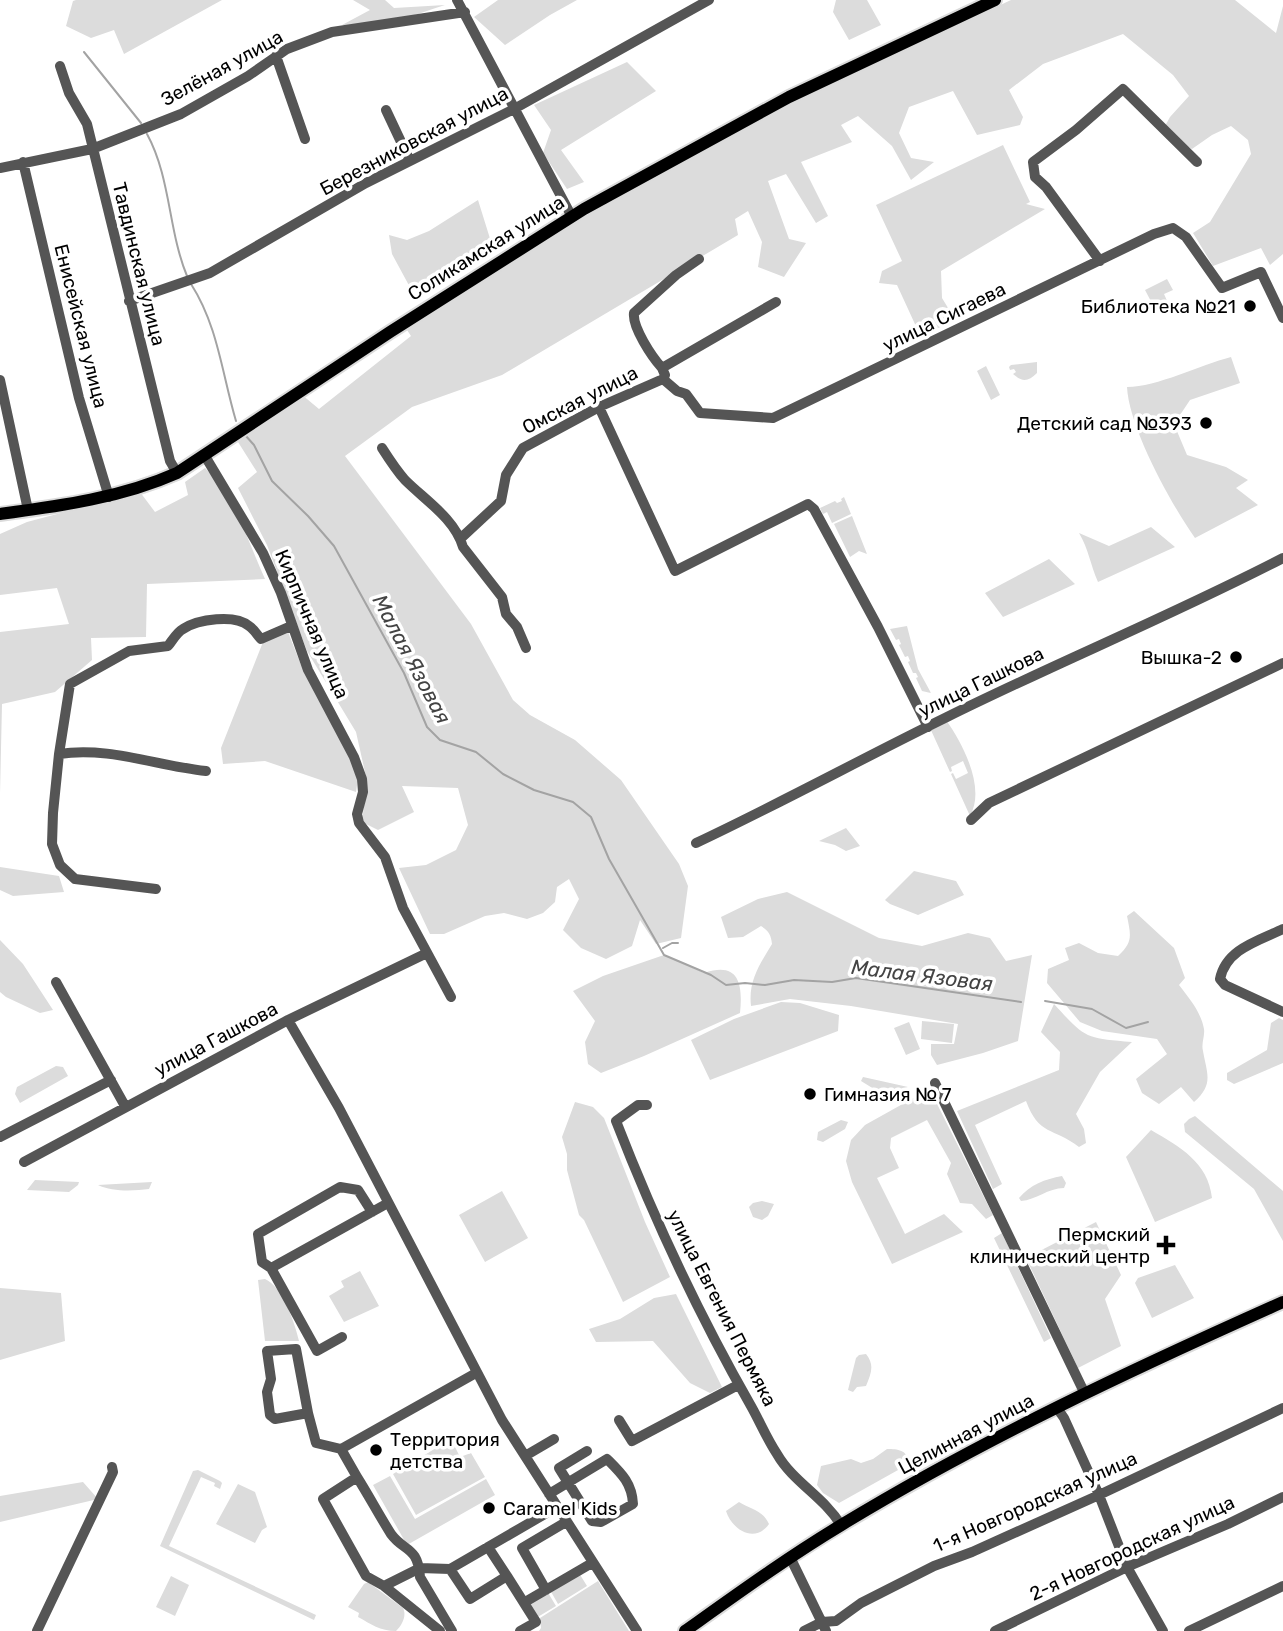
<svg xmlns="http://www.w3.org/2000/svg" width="1283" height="1631" viewBox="0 0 1283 1631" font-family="Rubik,sans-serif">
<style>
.green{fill:#dcdcdc}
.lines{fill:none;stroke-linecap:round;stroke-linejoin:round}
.stream{stroke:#a3a3a3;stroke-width:2}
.major-casing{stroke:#dbdbdb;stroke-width:16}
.minor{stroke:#555;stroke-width:10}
.major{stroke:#000;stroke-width:12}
.poi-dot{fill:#000;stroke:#fff;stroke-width:2.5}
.labels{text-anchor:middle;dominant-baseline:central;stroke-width:7;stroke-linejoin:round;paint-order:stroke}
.street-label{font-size:19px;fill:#000;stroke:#fff}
.poi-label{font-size:19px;fill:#000;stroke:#fff;text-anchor:end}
.water-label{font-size:21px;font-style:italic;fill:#444;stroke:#fff}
</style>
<rect width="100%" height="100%" fill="#fff"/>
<!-- green -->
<path class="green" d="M76,0H222L124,54L114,30L91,38L66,26L73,1Z
M353,0H385L394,8L445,5C411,16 378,30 342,25L370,10Z
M498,0H577L550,15L505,45L474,17Z
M836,0H867L881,25L849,40L833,12Z
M1011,0H1235L1276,33L1283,6V254L1270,265L1261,248L1213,266L1193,233L1210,222L1251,154L1248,140L1231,126L1212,135L1192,149L1177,140L1165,126L1170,117L1189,96L1173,75L1123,34L1043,64L1009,90L1023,117L1020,125L977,135L953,91L909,107L899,133L911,158L934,162L911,180L892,146L858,116L841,125L852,142L801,162L828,216L816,223L786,174L768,181L789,239L806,243L784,277L758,267L762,242L748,211L735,219L738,235L502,375L412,407L345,456L471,624L513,700L530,715L575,740L621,780L679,864L688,886L681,938L656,944L640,920L632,946L606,959L581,948L563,930L579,899L569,879L557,887L555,902L543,913L527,919L504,913L485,916L444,934H430L399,868L426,865L456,850L468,825L458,788L402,786L414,812L378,830L362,822L367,781L356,732L307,651L267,545L238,488L257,472L238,442L301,394L319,409L411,336L405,327L575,221L805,97Z
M627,62L656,91L561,150L584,182L567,189L543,153L551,130L534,105Z
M1003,145L1030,202L1026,204L1045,209L941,271L942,298L956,321L920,335L897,285L879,283L882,271L902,261L876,205Z
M478,200L492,245L428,285L423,281L412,291L392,254L389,235L407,240L429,231Z
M1167,279L1173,290L1164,294L1168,303L1155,309L1145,290Z
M1231,357L1240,383L1190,400L1174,424L1187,455L1226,467L1248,480L1236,488L1258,505L1195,538C1171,504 1129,428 1127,387C1157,387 1200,365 1231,357Z
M1037,362V373C1028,382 1022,382 1013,374L1016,372L1014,369L1010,370L1009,367L1011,365Z
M986,366L1000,395L991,400L977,371Z
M205,468C235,496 248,542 265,579L147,584L146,637L91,638L92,660L55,692L2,704L0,794V632L69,624L57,588L0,595V534L27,522L140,492L155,512L188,495L185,482Z
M844,497L851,514L832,523L827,512L823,514L820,508L835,501L837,503L842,501L841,499Z
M852,516L867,554L859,551L850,557L834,524Z
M1151,527L1175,547L1098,582C1090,564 1089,550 1079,533L1109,546Z
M1049,559L1075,584L1003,617L985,593Z
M907,626L918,669L931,693L922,691L916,678L918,677L916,673H913L908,662L910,661L908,656L905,657L899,645L901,644L899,639L896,640L890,629Z
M288,632L301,665L352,758L358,778L356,792L265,761L223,764L221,748L263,642Z
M946,720C963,744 986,788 970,816L951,774L953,773L956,779L968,773L963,761L951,767L952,771L950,772L930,728Z
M846,828L860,846L846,851L835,845L819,841Z
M0,867L59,876L64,892L13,896L0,890Z
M914,871L956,881L964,895L918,915L890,904L885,900Z
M787,892L879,938L922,946L968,933L990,938L1006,961L1032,955L1018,1041L983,1053L937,1065L931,1055V1044H954L958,1024L851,1006L790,999L751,1006C748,981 760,964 772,944C771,935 769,931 761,926L743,937L728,938L721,917L758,899Z
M1134,911L1174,948L1185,978L1179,985C1189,998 1201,1012 1204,1029C1205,1036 1201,1044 1203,1051C1207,1074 1214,1084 1194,1102L1181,1087L1159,1104L1142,1093L1136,1079L1167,1054L1157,1039L1102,1031L1080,1022L1047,983L1048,969L1069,960L1065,948L1079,943L1098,953L1118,956C1133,942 1131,936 1127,916Z
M0,940L23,964L53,1010L40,1013L6,997L0,992Z
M664,955L704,973C739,961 743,984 740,1013L644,1056L601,1073L588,1064L585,1042L595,1021L573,991L603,976Z
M781,1002L800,1003L839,1015L838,1031L710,1080L691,1040L734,1019Z
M1054,1004C1086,1039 1085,1038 1132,1042L1100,1072L1076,1114L1084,1129L1086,1143L1079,1147C1053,1127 1039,1136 1026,1101L975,1125L1002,1184L993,1189L957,1111L1059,1070L1060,1052L1041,1032Z
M1279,1018L1283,1020V1063L1234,1084L1227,1080V1073L1267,1050L1271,1023Z
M922,1021L954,1024L952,1043L921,1039Z
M909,1022L920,1049L906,1055L894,1028Z
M56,1066L63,1067L68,1076L20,1103L15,1094L17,1087Z
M863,1077L908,1087L887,1097L861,1081Z
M917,1096L934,1098L993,1215L986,1219L972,1204L960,1203L947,1174L951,1163L927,1120L891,1138L890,1148L899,1168L877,1178L905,1234L944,1214L963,1232L892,1264L852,1182L846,1161L851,1140L865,1125Z
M575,1102L593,1107L604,1118L645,1222L670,1277L623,1302L584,1220L579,1215L567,1170V1154L562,1137Z
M1195,1116L1283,1191V1241L1254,1189L1185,1132L1184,1124L1189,1119Z
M841,1120L848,1122L845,1129L823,1142L817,1140L818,1132Z
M1151,1130C1180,1147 1208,1162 1212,1198L1155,1222L1126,1157Z
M1062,1176L1066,1183L1064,1188C1048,1188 1036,1200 1021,1201L1019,1198C1030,1185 1045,1179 1062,1176Z
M35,1180L79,1182L78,1185L69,1192L27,1190Z
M152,1182L149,1189C134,1191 112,1192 98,1185Z
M502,1191L528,1238L485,1262L459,1215Z
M762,1201L774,1204L768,1216L762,1220L753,1217L749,1207L753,1203Z
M1096,1222L1121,1275L1105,1299L1121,1346L1078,1368L1026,1258Z
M1002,1233L1051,1338L1044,1342L994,1238Z
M1175,1265L1194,1298L1152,1318L1135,1283L1138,1278Z
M360,1271L379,1306L344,1322L329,1296L344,1287L341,1281Z
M265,1279C282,1286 295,1323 299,1341H265L258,1280Z
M0,1288L61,1293L65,1341L0,1360Z
M676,1294L722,1387L710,1393L690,1383L653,1341L596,1342L589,1329L620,1319L654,1298Z
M866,1354C875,1365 871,1374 866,1386L857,1387L853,1392L848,1390L856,1358L859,1355Z
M451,1439L460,1457L471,1453L485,1477L416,1515L393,1474Z
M887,1449C898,1449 907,1450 909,1462L907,1465L839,1503L823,1493L817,1485L821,1466L851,1459L861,1463L873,1459Z
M198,1470L220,1481L222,1483L220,1489L214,1486L215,1483L201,1477L169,1546L316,1615L314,1620L160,1546L193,1471Z
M390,1476L415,1519L486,1479L495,1495L407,1545L373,1485Z
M83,1482L98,1499L0,1522V1496Z
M238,1484L255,1492L267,1527L262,1530L255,1543L216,1524Z
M739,1502C751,1510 762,1509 769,1524C755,1544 732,1530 726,1511Z
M579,1573L587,1586L558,1604L550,1590Z
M171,1576L189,1585L175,1616L156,1607Z
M598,1581L629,1631H539L541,1628L540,1618Z
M368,1582L403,1608C407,1616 402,1625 396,1631C380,1631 371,1624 358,1617L359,1613L348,1607L364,1584Z
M547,1591L556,1606L536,1618L527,1603Z"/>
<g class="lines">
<!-- stream -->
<path class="stream" d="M84,52L141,123
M147,134C171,178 168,230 187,276
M191,284C218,326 222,374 236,421
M245,435L254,445L272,481L308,516L334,546L404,673L427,727L440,740L476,752L503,774L534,790L573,802L591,817L609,859L664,955L711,975L726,985L745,983L765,985L794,980L832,982L856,978L1021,1002
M663,948L672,943H678
M1045,1001L1092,1009L1126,1028L1148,1022"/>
<!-- major casing -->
<g class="major-casing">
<path id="major" d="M0,514C60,506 121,498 177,473L390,332L584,209L789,97L995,0
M685,1631C737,1594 788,1557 843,1524C983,1439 1133,1369 1283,1302"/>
</g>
<!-- minor -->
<path class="minor" d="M457,0L572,217
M276,56L305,139
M60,66L69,93L87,124L170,461L177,473
M386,110L410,161
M23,162L79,398L109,497
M0,168L92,149L181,114L248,76L287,49L332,32L465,12
M1100,261L1046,187L1035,177L1033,162L1076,130L1123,89L1197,162
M129,301L210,273L366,183L514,109L709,0
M662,368C652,357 632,327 634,313L676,275L699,259
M663,379L677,391L686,394L700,413L773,418L1154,234L1173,228L1186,237L1222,288L1261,272L1283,318
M0,380L28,510
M599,407L675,571L808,504L814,509L878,627L928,727
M382,448C389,459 396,470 405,480C425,500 455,519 463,547L502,597L506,614L517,627L526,648
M205,456L263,553L281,593L308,670L354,757L362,779L363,792L357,814L359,823L385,857L403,908L451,997
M460,539L501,501L506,475L523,448L599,407L663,379L665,375L662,368L776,302
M59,754C108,746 157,766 206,771
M971,820L989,803L1283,663
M696,843C781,803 863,758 947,717C1058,662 1173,615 1283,558
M156,889L75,879L60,865L52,844L53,813L59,754L70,684L129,651L168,646C172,641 177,632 183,629C198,619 235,614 249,626C254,629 257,635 261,639L291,626
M1283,929C1258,941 1226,949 1220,979L1225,985L1283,1012
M56,982L125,1106
M288,1020L339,1108L502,1420L637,1631
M935,1083L1085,1394
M647,1105H638L616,1121C654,1219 699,1315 751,1406C760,1422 767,1439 777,1454C793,1482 824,1497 841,1525
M0,1137L111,1080
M24,1162L288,1020L427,953
M271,1268L262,1262L258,1234L340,1187L358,1190L372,1212
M342,1337L317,1351L271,1268L388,1203
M1057,1408L1064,1418L1099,1495L1127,1567L1163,1631
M308,1413L275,1419L270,1415L267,1392L271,1379L267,1351L296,1349L308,1413L316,1443L341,1449
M619,1420L632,1441L738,1385
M525,1456L554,1439
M357,1477L341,1449L476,1373
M549,1494L607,1459C621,1473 632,1483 633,1504L601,1522L592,1521L559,1468L587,1451
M488,1547L507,1576
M790,1557L826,1631
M450,1569L557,1507
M384,1586L420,1568L450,1569L470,1599L507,1576L536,1622L520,1631
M546,1590L522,1548L566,1522
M525,1602L592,1563
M37,1631L113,1472L112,1467
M440,1631L384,1586L366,1576L323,1499L357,1477C369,1496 379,1515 391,1534C404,1552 418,1546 420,1577L452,1631
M804,1631L822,1622L836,1621L861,1603L934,1566L972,1552L1099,1495L1283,1408
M995,1631L1127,1567L1228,1524L1283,1497
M1189,1631L1283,1586"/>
<!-- major -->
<use href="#major" class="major"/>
</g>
<!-- markers -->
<g class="poi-dot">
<circle cx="1250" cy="306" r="7"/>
<circle cx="1206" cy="423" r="7"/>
<circle cx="1236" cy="657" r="7"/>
<circle cx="810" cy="1094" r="7"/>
<path d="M1162.5 1234.5h7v7h7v7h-7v7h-7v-7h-7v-7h7z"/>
<circle cx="376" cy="1450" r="7"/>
<circle cx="489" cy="1508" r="7"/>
</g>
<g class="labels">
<!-- street labels -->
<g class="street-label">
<text transform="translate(222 68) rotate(-29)">Зелёная улица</text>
<text transform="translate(414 141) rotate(-28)">Березниковская улица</text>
<text transform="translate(486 248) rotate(-32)">Соликамская улица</text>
<text transform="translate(139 264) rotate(76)">Тавдинская улица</text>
<text transform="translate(944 317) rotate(-26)">улица Сигаева</text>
<text transform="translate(81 326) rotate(76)">Енисейская улица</text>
<text transform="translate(580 400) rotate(-27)">Омская улица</text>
<text transform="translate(312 624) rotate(67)">Кирпичная улица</text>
<text transform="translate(981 682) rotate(-26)">улица Гашкова</text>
<text transform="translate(216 1039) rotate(-28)">улица Гашкова</text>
<text transform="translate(722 1308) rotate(63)">улица Евгения Пермяка</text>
<text transform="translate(966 1434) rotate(-28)">Целинная улица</text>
<text transform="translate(1035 1502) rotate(-24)">1-я Новгородская улица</text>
<text transform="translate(1132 1548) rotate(-25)">2-я Новгородская улица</text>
</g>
<!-- poi labels -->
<g class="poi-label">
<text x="1236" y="306">Библиотека №21</text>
<text x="1192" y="423">Детский сад №393</text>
<text x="1222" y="657">Вышка-2</text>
<text x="824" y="1094" text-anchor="start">Гимназия № 7</text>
<text x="1150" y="1234">Пермский<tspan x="1150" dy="22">клинический центр</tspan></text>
<text x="390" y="1439" text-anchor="start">Территория<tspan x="390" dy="22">детства</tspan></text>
<text x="503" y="1508" text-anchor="start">Caramel Kids</text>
</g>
<!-- water labels -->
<g class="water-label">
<text transform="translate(412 659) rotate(62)">Малая Язовая</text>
<text transform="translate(922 975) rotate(7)">Малая Язовая</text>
</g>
</g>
</svg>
